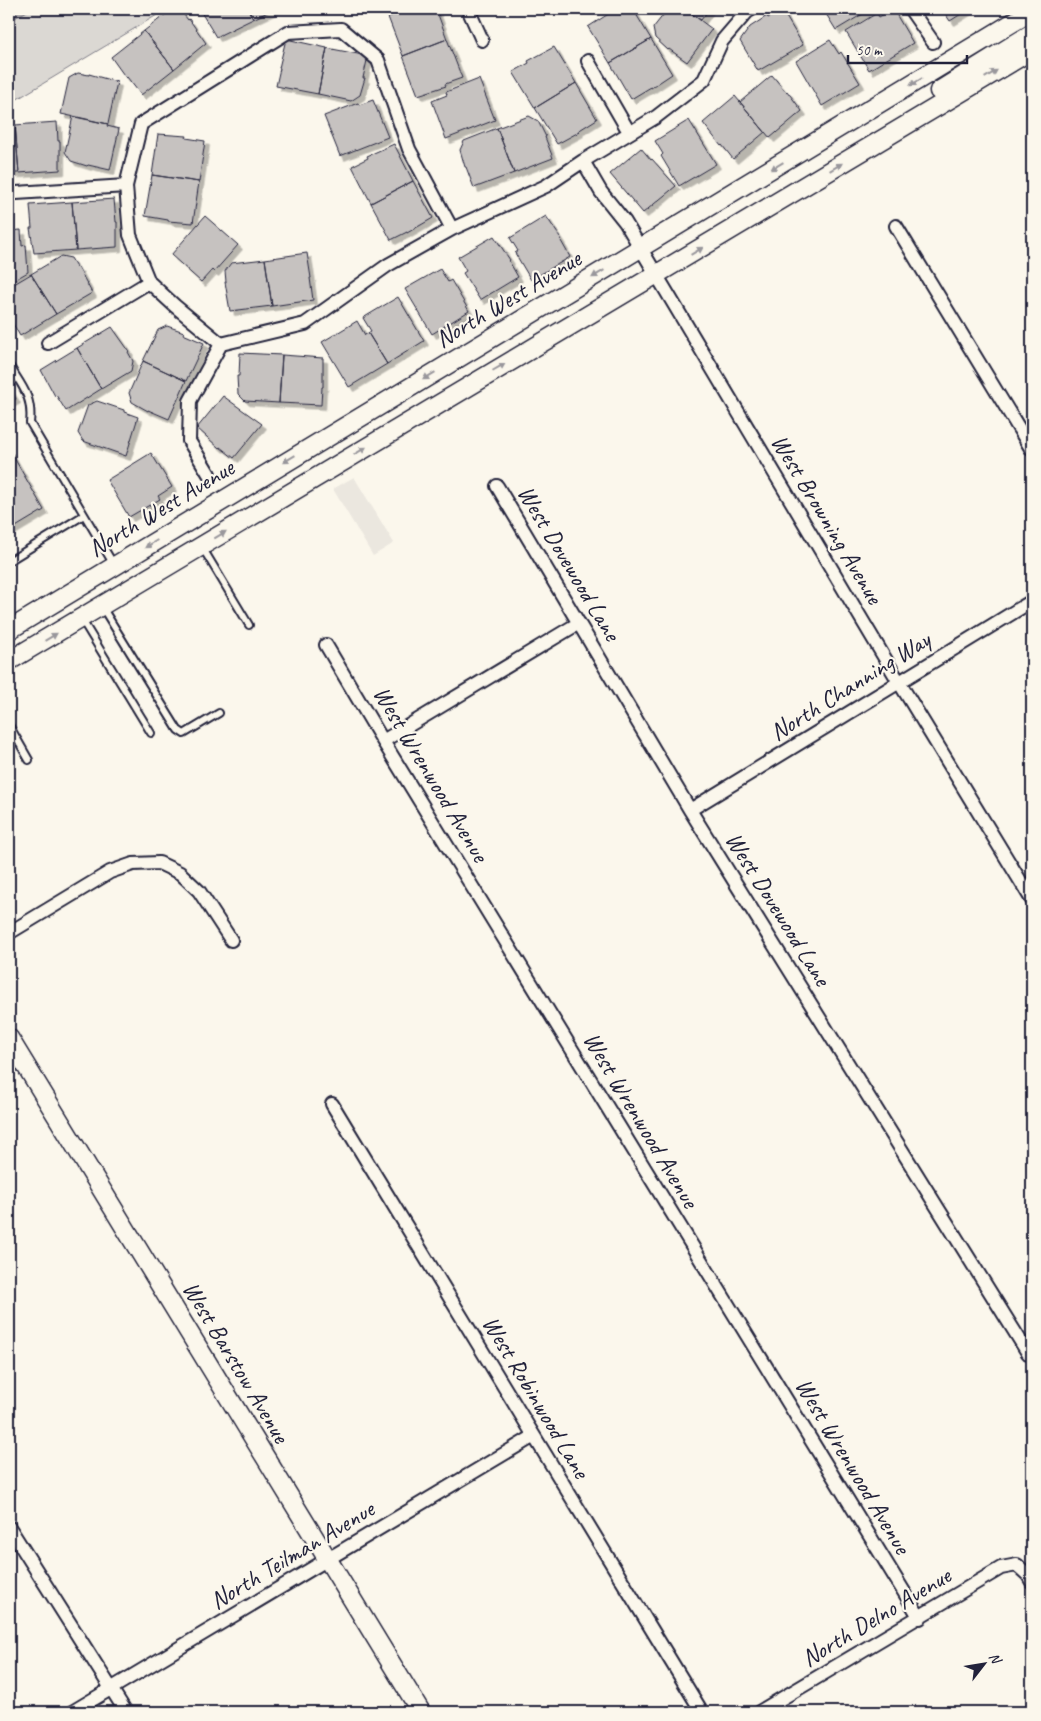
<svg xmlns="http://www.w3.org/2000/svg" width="1041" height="1721" viewBox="0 0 1041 1721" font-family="Caveat,sans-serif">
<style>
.built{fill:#ebe7df}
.green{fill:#dbd8d3;stroke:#7e7d87}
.water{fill:#b1aeb0;stroke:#787681}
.building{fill:#c6c2c0;stroke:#22223b;filter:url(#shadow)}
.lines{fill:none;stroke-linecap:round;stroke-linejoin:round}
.lane-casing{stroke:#22223b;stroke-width:10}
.street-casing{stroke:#22223b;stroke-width:16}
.secondary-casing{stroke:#22223b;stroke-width:21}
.lane{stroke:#fbf7ec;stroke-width:6}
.street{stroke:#fbf7ec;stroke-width:12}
.secondary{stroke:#fbf7ec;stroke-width:18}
.oneway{fill:#99979c}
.labels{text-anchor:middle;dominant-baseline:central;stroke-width:4.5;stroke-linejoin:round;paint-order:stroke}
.street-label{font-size:25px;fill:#22223b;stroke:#fbf7ec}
</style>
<defs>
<filter id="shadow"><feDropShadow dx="4.5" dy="4.5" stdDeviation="0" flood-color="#0004"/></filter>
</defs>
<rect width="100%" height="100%" fill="#fbf7ec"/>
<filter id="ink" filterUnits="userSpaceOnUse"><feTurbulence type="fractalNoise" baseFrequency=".02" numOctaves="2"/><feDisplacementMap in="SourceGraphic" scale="10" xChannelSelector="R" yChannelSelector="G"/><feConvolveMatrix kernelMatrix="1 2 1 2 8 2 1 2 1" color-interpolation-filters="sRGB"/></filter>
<g filter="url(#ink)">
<!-- built -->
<path class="built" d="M354,477L394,543L373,556L333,489Z"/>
<!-- green -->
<path class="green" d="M9,9H167L9,104Z"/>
<!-- water -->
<path class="water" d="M9,9H31L9,21Z"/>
<!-- building -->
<path class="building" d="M201,9H248L253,19L216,37L201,12Z
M248,9H274L253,19Z
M409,9H436L447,39L403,56L388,17Z
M619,9H633L651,39L610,63L588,27L613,11V12Z
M668,9H685L712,29L687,62L669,49L668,50L655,38L653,28Z
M685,9H709L701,20Z
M823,9H871L836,30Z
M893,9L913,43L869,70L846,32L877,13L879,17Z
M942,9H973L970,11L969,9L950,21Z
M171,10L181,11L188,20L189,19L206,43L174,69L144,31Z
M782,10L803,45L758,71L740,41L750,27L767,16L768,18Z
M144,31L174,69L141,95L127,77L126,78L111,57Z
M286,39L327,48L318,94L276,86L280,68H279Z
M447,39L462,78L445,84L446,86L418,95L403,56Z
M651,39L672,74L651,88V87L631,99L610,63Z
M830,40L839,54L841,52L860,83L822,106L796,61Z
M554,47L576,83L535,108L513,72L529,63L528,61Z
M327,48L368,56L363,78H365L360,95L351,101L318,94Z
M78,73L89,75V74L117,82L108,124L61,114L69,78Z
M772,75L786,92L787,91L802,111L770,138L740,102Z
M479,79L495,120L446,139L432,101L447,95L446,92Z
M576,83L597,119L578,131L579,132L557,144L535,108Z
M735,96L765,132L733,159L722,145L721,146L703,123Z
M373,100L388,137L340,156L324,116L358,103L359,105Z
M73,116L108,124L107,126L119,129L110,170L88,165L87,166L71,161L65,152Z
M529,116L538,121L546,137H545L553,158L514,173L497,128Z
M689,120L716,164L679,186L661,156L663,154L655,141Z
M57,122L58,141H60V170L19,173L15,125Z
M15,125L19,173H9V126Z
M497,128L514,173L474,188L466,167H465L460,150L464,141Z
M158,134L187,136L186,138L205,141L199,182L152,175Z
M394,144L413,181L371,203L352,166L368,158L367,156Z
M641,148L651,160L652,159L676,186L643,213L610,174Z
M152,175L199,182L193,223L168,221V220L145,216Z
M413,181L433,218L407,233V232L391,240L371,203Z
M114,199L116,222H117V247L76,250L72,202Z
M72,202L76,250L34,253L30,228H32L30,205Z
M205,216L238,245L214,272L212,270L201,282L171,255Z
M546,216L562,240L561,241L570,257L531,280L515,253L518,251L510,238Z
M21,230L22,246L26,245L28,272L9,283V231Z
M494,236L510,260L509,261L518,277L480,300L463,273L466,271L458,257Z
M307,253L311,278H310L313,300L272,306L265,259Z
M61,256L71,258L77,268L78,267L92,293L56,314L31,274Z
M265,259L272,306L230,311L225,282H226L225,271L231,263Z
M440,269L448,282L451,280L469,311L432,334L405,289Z
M31,274L56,314L20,336L9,317V287Z
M398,297L424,341L387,364L368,333L371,331L363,318Z
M357,321L365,335L368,333L387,364L349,387L322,342Z
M167,326L184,332L183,334L204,343L186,381L143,361L158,330Z
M112,327L129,351L128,352L133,361L131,371L101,389L77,348Z
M77,348L101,389L66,411L56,395L55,396L41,370Z
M240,353L282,355L279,403L245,401L238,394L237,376H239Z
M282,355L323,358V387H322L321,405L279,403Z
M143,361L186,381L169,419L148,410V411L132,402L129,393Z
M9,387L16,399L9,403Z
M223,396L262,424L234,458L220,447L219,448L197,428Z
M97,401L124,410V412L138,417L126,456L83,441L78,433L88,405Z
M9,449L44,510L9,531Z
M151,453L172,487L158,496L160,499L129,517L107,480Z"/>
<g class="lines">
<!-- lane casing -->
<g class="lane-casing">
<path id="lane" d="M9,365C22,386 33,397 30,423L114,565
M202,547L249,625
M9,561L84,515
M102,607L178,730L184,734L219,713
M82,620L151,733
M9,725L29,760"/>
</g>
<!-- street casing -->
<g class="street-casing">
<path id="street" d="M468,9L482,40
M910,9L933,42
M588,61L629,132
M583,161L601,192L625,222L899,682L1032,900
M126,186L130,235L149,282L175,306L221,344L305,324L388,265L452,229L546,186L583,161L656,117L704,80L722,41L747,12L752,9
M16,193L126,186L141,124L288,32L341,29L378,60L409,149L452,229
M896,226L1032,450
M48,343L149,282
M209,474L189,441L190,401L221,344
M497,486L690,810L1028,1353L1032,1350
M326,645L383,741L920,1618
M383,741L579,623
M690,810L1032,601
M9,933L110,872L133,864L159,863L180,873L199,891L231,940
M332,1104L702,1712
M9,1527L126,1712
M72,1712L534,1436
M759,1712L1001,1568L1017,1565L1028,1575L1032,1582"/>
</g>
<!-- secondary casing -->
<g class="secondary-casing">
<path id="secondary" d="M939,91L1032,33
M9,630L1032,11
M9,661L1032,50
M9,1038L421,1712"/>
</g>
<!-- lane -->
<use href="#lane" class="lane"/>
<!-- street -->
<use href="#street" class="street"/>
<!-- secondary -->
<use href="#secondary" class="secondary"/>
</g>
<!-- one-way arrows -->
<defs><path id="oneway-solid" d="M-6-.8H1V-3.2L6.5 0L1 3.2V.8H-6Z" transform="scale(1.25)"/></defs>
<g class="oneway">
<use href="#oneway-solid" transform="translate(991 74) rotate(-31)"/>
<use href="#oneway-solid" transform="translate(916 82) rotate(149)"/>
<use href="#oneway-solid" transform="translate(777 166) rotate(149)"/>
<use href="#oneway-solid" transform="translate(836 167) rotate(-31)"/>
<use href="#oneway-solid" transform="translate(697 251) rotate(-31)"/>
<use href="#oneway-solid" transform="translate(598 274) rotate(149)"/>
<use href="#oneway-solid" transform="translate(499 367) rotate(-30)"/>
<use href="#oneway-solid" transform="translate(429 376) rotate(149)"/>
<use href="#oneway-solid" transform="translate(360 451) rotate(-31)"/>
<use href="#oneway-solid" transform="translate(289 459) rotate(149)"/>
<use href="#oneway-solid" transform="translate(220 535) rotate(-31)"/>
<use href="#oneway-solid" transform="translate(151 544) rotate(148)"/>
<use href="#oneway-solid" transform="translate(51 637) rotate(-31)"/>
</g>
</g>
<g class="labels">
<!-- street labels -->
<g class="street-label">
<text transform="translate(508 299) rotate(-31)">North West Avenue</text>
<text transform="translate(161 508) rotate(-31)">North West Avenue</text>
<text transform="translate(827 519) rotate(59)">West Browning Avenue</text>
<text transform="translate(569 563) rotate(59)">West Dovewood Lane</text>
<text transform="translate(850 686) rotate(-32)">North Channing Way</text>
<text transform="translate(431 774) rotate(59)">West Wrenwood Avenue</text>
<text transform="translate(778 909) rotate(58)">West Dovewood Lane</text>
<text transform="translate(641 1120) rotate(59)">West Wrenwood Avenue</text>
<text transform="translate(236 1362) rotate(59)">West Barstow Avenue</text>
<text transform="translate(536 1397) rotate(59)">West Robinwood Lane</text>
<text transform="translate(853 1466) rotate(59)">West Wrenwood Avenue</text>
<text transform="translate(292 1555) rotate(-31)">North Teilman Avenue</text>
<text transform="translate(876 1617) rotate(-31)">North Delno Avenue</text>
</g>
</g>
<!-- margin -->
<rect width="1041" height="1721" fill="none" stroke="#fbf7ec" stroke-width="30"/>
<rect x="15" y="15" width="1011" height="1691" fill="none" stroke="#22223b" stroke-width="2" filter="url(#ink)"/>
<!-- north arrow -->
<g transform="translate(984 1664) rotate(59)" stroke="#fbf7ec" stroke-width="4" paint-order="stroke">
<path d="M0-4L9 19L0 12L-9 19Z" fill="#22223b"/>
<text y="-8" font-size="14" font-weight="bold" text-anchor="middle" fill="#22223b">N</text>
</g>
<!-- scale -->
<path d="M848 55v8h119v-8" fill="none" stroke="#22223b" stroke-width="2.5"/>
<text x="856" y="55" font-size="15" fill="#22223b" stroke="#fbf7ec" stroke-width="4" paint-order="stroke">50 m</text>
</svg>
